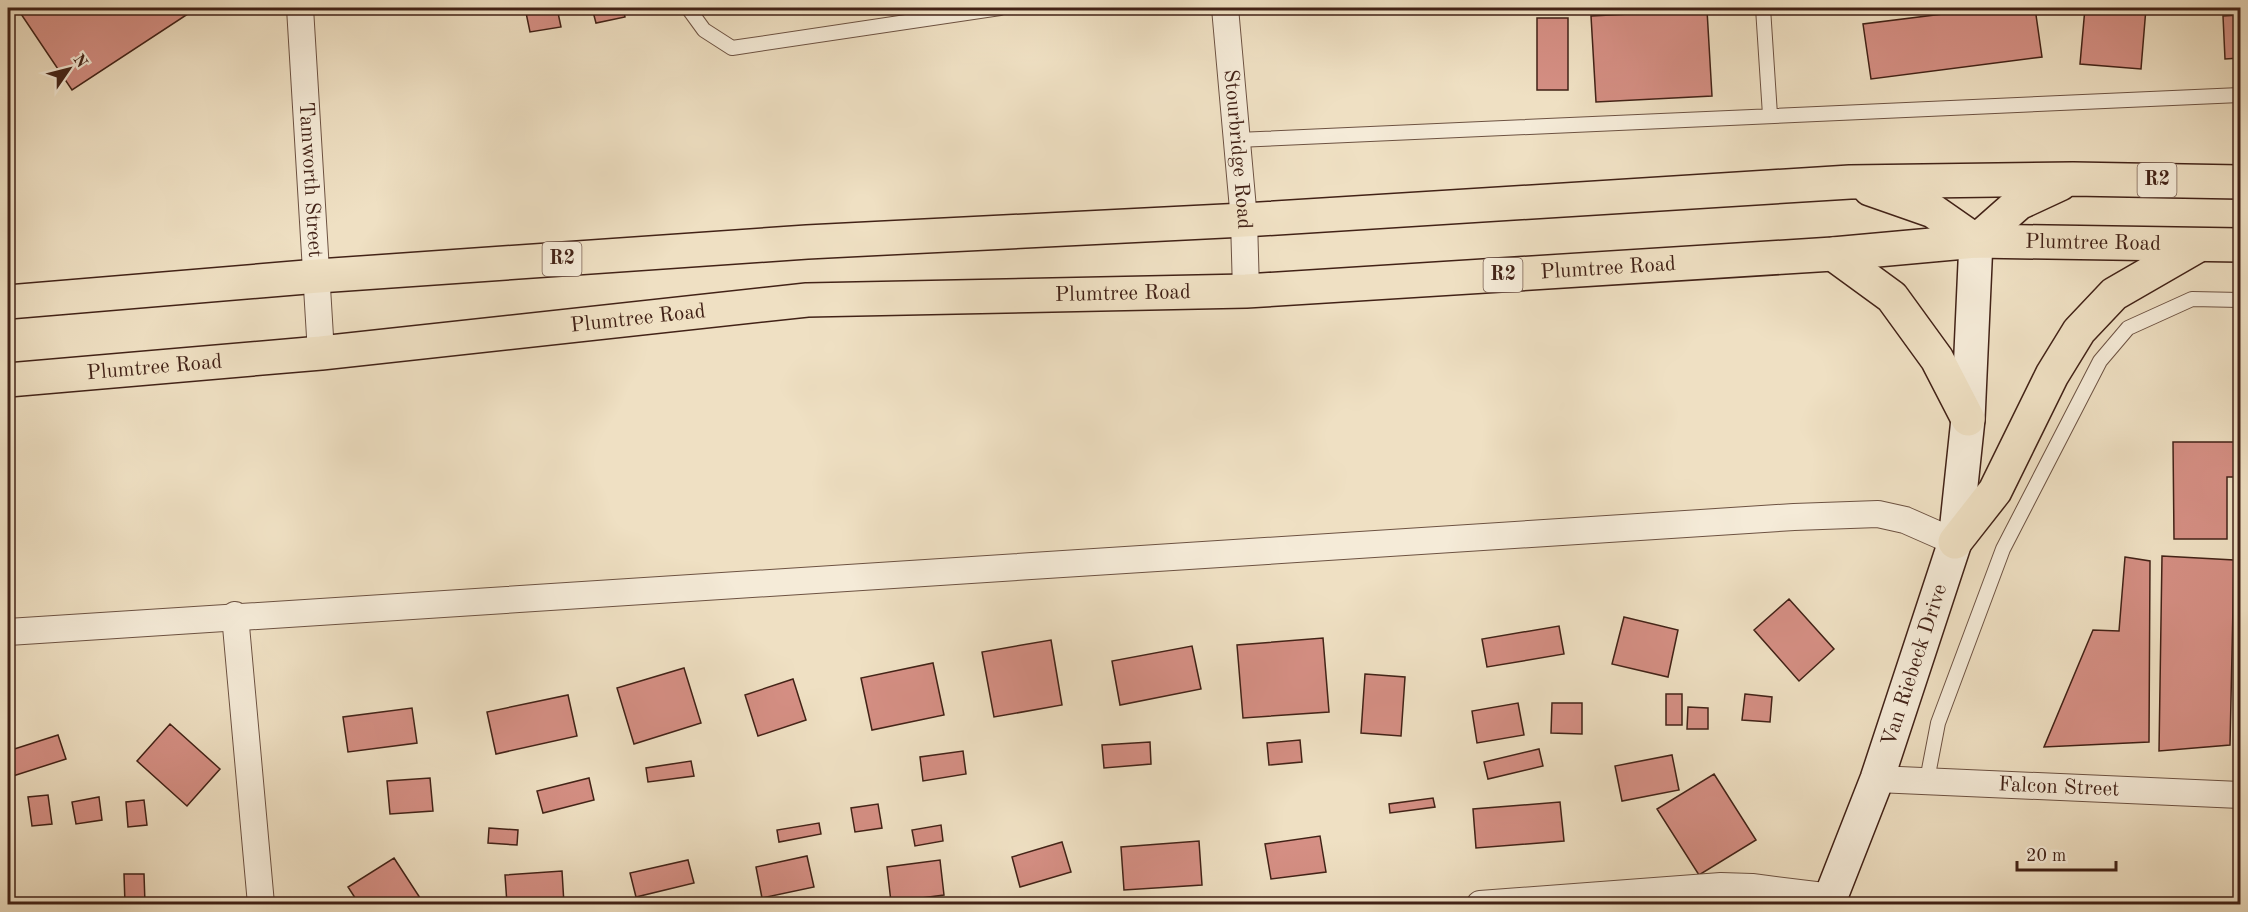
<svg xmlns="http://www.w3.org/2000/svg" width="2248" height="912" viewBox="0 0 2248 912" font-family="'Old Standard TT',serif">
<style>
.building{fill:#d58f84;stroke:#422217;stroke-width:1.5}
.lines{fill:none;stroke-linecap:round;stroke-linejoin:round}
.lane-casing{stroke:#6d5242;stroke-width:16}
.street-casing{stroke:#6d5242;stroke-width:28}
.secondary-casing{stroke:#422217;stroke-width:36}
.highway-casing{stroke:#422217;stroke-width:36}
.lane{stroke:#f5ebd8;stroke-width:14}
.street{stroke:#f5ebd8;stroke-width:26}
.secondary{stroke:#f5ebd8;stroke-width:33}
.highway{stroke:#efe0c3;stroke-width:33}
.labels{text-anchor:middle;dominant-baseline:central;stroke-width:4.5;stroke-linejoin:round;paint-order:stroke}
.shield{fill:#f5ebd8;stroke:#785e51;stroke-width:1.5}
.shield-label{font-size:20px;font-weight:bold;fill:#422217}
.street-label{font-size:21px;fill:#422217;stroke:#f5ebd8}
</style>
<rect width="100%" height="100%" fill="#efe0c3"/>
<filter id="stains"><feTurbulence type="fractalNoise" baseFrequency=".00333" numOctaves="4"/><feColorMatrix values="0 0 0 0 .2 0 0 0 0 .09 0 0 0 0 .02 0 0 0 .5 -.17"/></filter>
<radialGradient id="worn" r=".72"><stop offset=".6" stop-color="#630" stop-opacity="0"/><stop offset="1" stop-color="#630" stop-opacity=".3"/></radialGradient>
<!-- building -->
<path class="building" d="M17,8L97,9L197,8L72,90Z
M525,8H557L561,27L530,32Z
M592,8H623L625,17L596,23Z
M1991,8H2035L2042,57L1871,79L1863,24Z
M2085,8H2146L2141,69L2080,64Z
M1707,10L1712,96L1596,102L1591,16Z
M2240,15V58L2225,59L2223,16Z
M1537,18H1568V90H1537Z
M2173,442H2239L2240,477H2227V539H2174Z
M2162,556L2234,560L2230,745L2159,751Z
M2125,557L2150,561L2149,742L2044,747L2093,630L2119,631Z
M1789,599L1834,649L1799,681L1754,630Z
M1624,617L1678,630L1668,677L1612,664Z
M1559,626L1564,654L1487,667L1482,639Z
M1323,638L1329,712L1243,718L1237,645Z
M1051,640L1062,705L994,717L982,652Z
M2240,643V719H2235Z
M1192,646L1201,689L1120,705L1112,661Z
M933,663L944,715L872,730L861,678Z
M684,668L701,723L634,744L617,688Z
M1365,674L1405,677L1401,736L1361,733Z
M793,679L806,720L758,736L745,695Z
M1666,694H1682V725H1666Z
M1745,694L1772,697L1770,722L1742,720Z
M568,695L577,736L496,754L487,712Z
M1518,703L1524,735L1477,743L1472,711Z
M1552,703H1582V734L1551,733Z
M1688,707L1708,708V729H1687Z
M412,708L417,743L348,752L343,717Z
M170,724L220,769L187,806L137,761Z
M58,735L66,759L13,776L8,751Z
M1300,740L1302,762L1269,765L1267,743Z
M1150,742L1151,764L1104,768L1102,745Z
M1539,749L1543,766L1488,779L1484,762Z
M963,751L966,774L923,781L920,757Z
M1672,755L1679,790L1622,801L1615,766Z
M691,761L694,776L648,782L646,768Z
M1714,774L1756,840L1699,875L1657,809Z
M430,778L433,811L390,814L387,781Z
M589,778L594,800L543,813L537,791Z
M48,795L52,824L32,826L28,797Z
M99,797L102,820L76,824L72,802Z
M1433,798L1435,807L1390,813L1389,804Z
M144,800L147,825L128,827L126,802Z
M1560,802L1564,841L1476,848L1473,809Z
M878,804L882,828L855,832L851,808Z
M819,823L821,834L779,842L777,830Z
M941,825L943,841L915,846L912,830Z
M489,828L518,830L517,845L488,843Z
M1320,836L1326,872L1271,879L1265,844Z
M1199,841L1202,885L1124,890L1121,847Z
M1062,842L1071,872L1020,887L1012,857Z
M807,856L814,887L762,898L756,867Z
M394,858L424,904H359L348,887Z
M688,860L694,883L636,897L630,873Z
M940,860L944,895L891,902L887,867Z
M562,871L564,904H507L505,875Z
M124,874H144L145,904H125Z"/>
<g class="lines">
<!-- lane casing -->
<g class="lane-casing">
<path id="lane" d="M688,8L704,30L732,48L1000,8
M1763,8L1770,115
M1237,140L2240,95
M1927,780L1938,723L2003,549L2100,361L2128,328L2192,299L2240,300"/>
</g>
<!-- street casing -->
<g class="street-casing">
<g id="street">
<path id="s1" d="M300,8L321,353"/>
<path id="s2" d="M1225,8L1244,220L1246,291"/>
<path d="M235,615L261,904"/>
<path d="M8,632L1794,517L1878,514L1905,520L1955,542"/>
<path id="s3" d="M1877,779L2240,795"/>
<path d="M1480,904L1721,886L1752,887L1832,897"/>
</g>
</g>
<!-- secondary casing -->
<g class="secondary-casing">
<g id="secondary">
<path id="s4" d="M1828,904L1877,779L1955,542L1968,419L1976,241"/>
</g>
</g>
<!-- highway casing -->
<g class="highway-casing">
<g id="highway">
<path d="M1870,189L1933,211L1976,241L2019,203L2060,184"/>
<path d="M1833,254L1892,297L1937,359L1968,419"/>
<path d="M8,302L318,276L807,242L1244,220L1850,182L2073,179L2240,182"/>
<path id="s5" d="M8,380L321,353L807,300L1246,291L1833,254L1976,241L2240,245"/>
<path d="M1955,542L1995,491L2052,375L2079,331L2114,294L2199,245"/>
</g>
</g>
<!-- lane -->
<use href="#lane" class="lane"/>
<!-- street -->
<use href="#street" class="street"/>
<!-- secondary -->
<use href="#secondary" class="secondary"/>
<!-- highway -->
<use href="#highway" class="highway"/>
</g>
<g class="labels">
<!-- shield labels -->
<g class="shield">
<rect x="2137.5" y="163" width="39" height="34" rx="4.5"/>
<rect x="542.5" y="242" width="39" height="34" rx="4.5"/>
<rect x="1483.5" y="258" width="39" height="34" rx="4.5"/>
</g>
<g class="shield-label">
<text x="2157" y="180">R2</text>
<text x="562" y="259">R2</text>
<text x="1503" y="275">R2</text>
</g>
<!-- street labels -->
<g class="street-label">
<text stroke="none"><textPath href="#s2" startOffset="142">Stourbridge Road</textPath></text>
<text stroke="none"><textPath href="#s1" startOffset="172">Tamworth Street</textPath></text>
<text stroke="none"><textPath href="#s5" startOffset="2091">Plumtree Road</textPath></text>
<text stroke="none"><textPath href="#s5" startOffset="1605">Plumtree Road</textPath></text>
<text stroke="none"><textPath href="#s5" startOffset="1119">Plumtree Road</textPath></text>
<text stroke="none"><textPath href="#s5" startOffset="633">Plumtree Road</textPath></text>
<text stroke="none"><textPath href="#s5" startOffset="147">Plumtree Road</textPath></text>
<text stroke="none"><textPath href="#s4" startOffset="254">Van Riebeck Drive</textPath></text>
<text stroke="none"><textPath href="#s3" startOffset="182">Falcon Street</textPath></text>
</g>
</g>
<!-- margin -->
<rect width="2248" height="912" fill="none" stroke="#efe0c3" stroke-width="30"/>
<rect x="9" y="9" width="2230" height="894" fill="none" stroke="#422217" stroke-width="3"/>
<rect x="15" y="15" width="2218" height="882" fill="none" stroke="#422217" stroke-width="1.5"/>
<!-- north arrow -->
<g transform="translate(69 69) rotate(55)" stroke="#f5ebd8" stroke-width="4.5" paint-order="stroke">
<path d="M0-4.5L10 22L0 15L-10 22Z" fill="#422217"/>
<text y="-9" font-size="16" font-weight="bold" text-anchor="middle" fill="#422217">N</text>
</g>
<!-- scale -->
<path d="M2017 861v9h99v-9" fill="none" stroke="#422217" stroke-width="3"/>
<text x="2026" y="861" font-size="18" fill="#422217" stroke="#f5ebd8" stroke-width="4.5" paint-order="stroke">20 m</text>
<rect width="100%" height="100%" filter="url(#stains)"/>
<rect width="100%" height="100%" fill="url(#worn)"/>
</svg>
